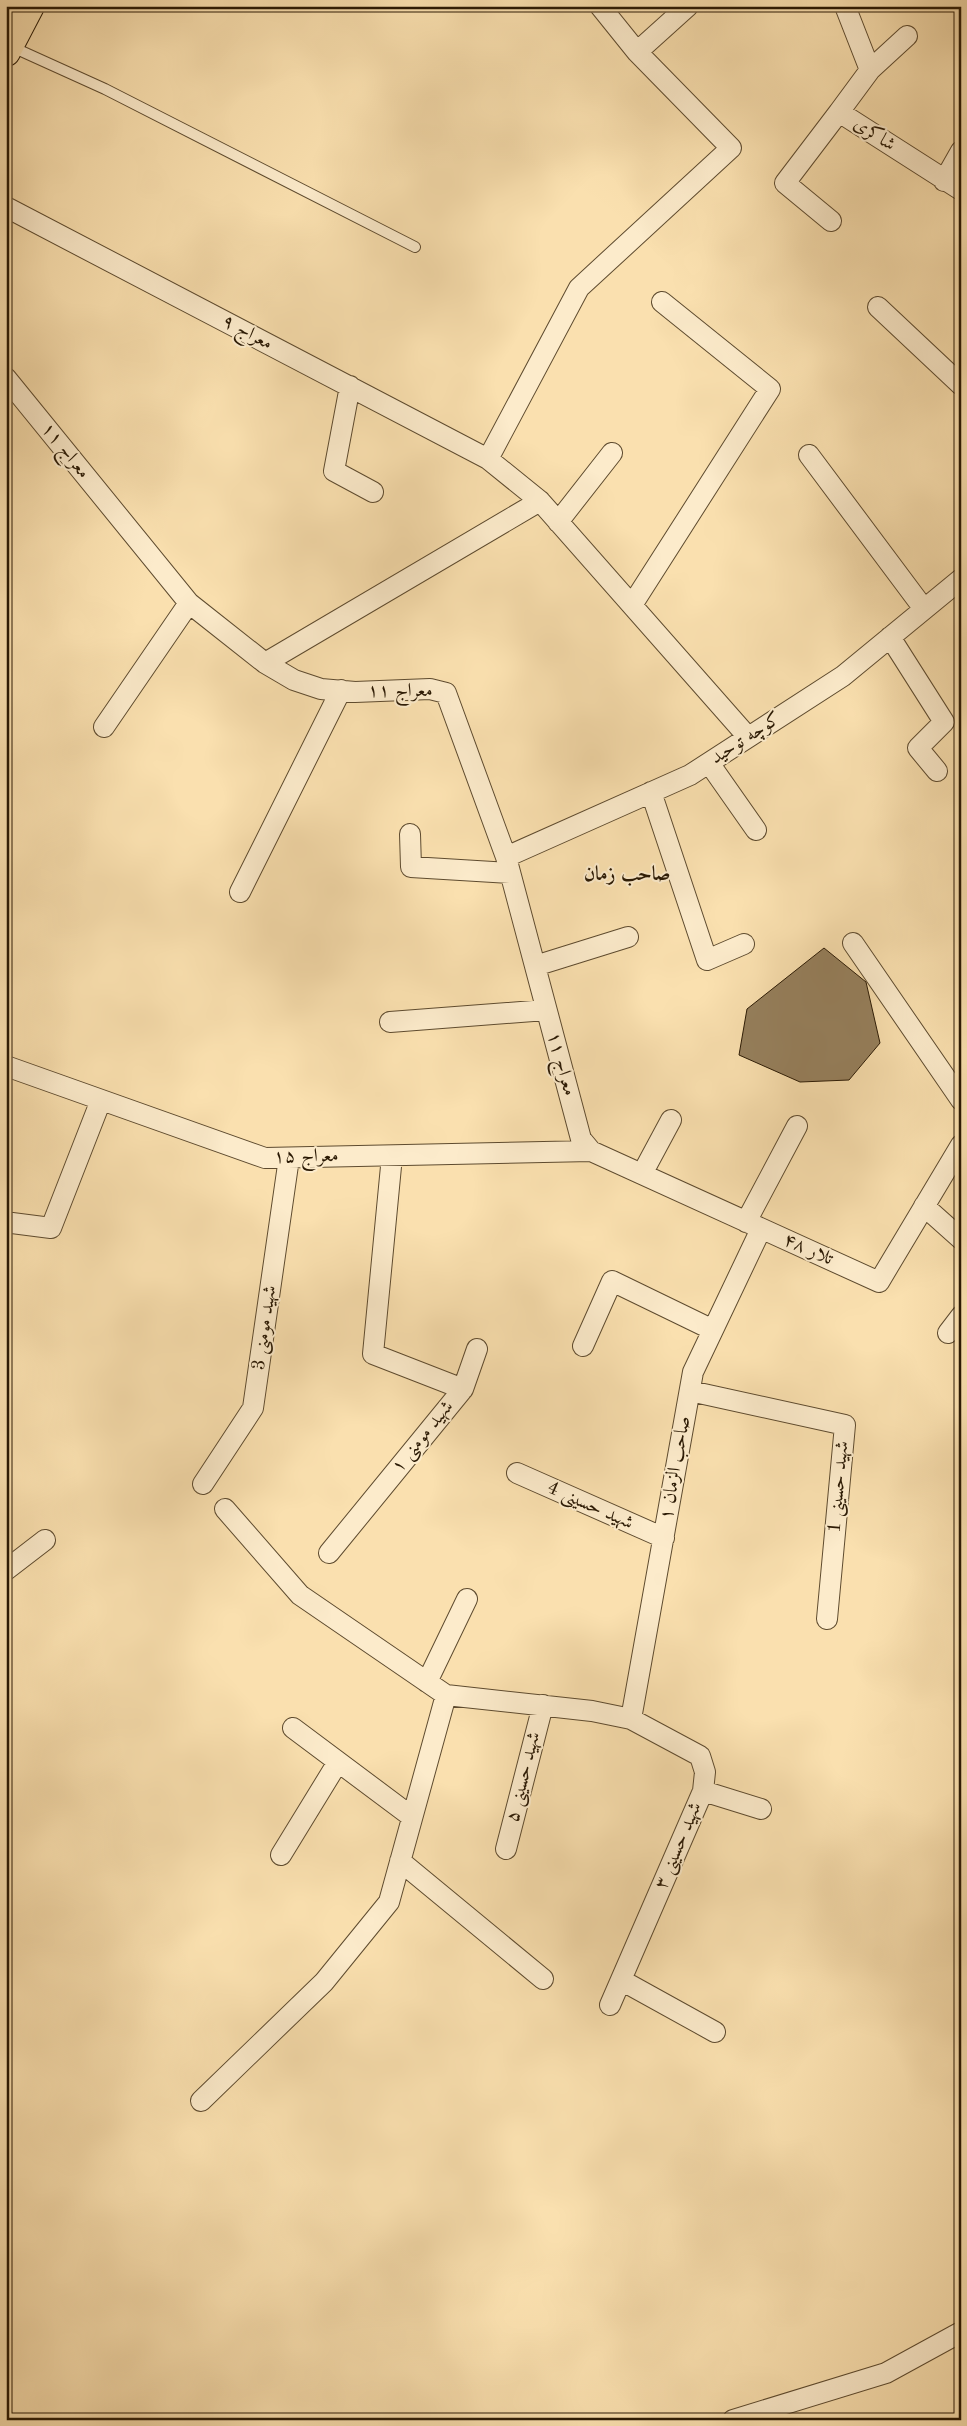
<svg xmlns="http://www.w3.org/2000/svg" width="967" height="2426" viewBox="0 0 967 2426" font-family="'Old Standard TT',Amiri,serif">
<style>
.building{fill:#96805d;stroke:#2a1904}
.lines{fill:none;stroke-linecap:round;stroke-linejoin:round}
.lane-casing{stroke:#5e4b2f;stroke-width:12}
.street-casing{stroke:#5e4b2f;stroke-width:22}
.highway-casing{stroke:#2a1904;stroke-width:30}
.lane{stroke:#fcebcb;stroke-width:10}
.street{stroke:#fcebcb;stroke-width:20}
.highway{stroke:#fae0af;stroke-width:28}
.labels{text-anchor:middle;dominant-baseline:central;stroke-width:4;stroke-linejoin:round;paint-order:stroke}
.street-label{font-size:19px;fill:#2a1904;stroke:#fcebcb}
.neighbourhood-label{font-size:20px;font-weight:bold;fill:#2a1904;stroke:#fcebcb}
</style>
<rect width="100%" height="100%" fill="#fae0af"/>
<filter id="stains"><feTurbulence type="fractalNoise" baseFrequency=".004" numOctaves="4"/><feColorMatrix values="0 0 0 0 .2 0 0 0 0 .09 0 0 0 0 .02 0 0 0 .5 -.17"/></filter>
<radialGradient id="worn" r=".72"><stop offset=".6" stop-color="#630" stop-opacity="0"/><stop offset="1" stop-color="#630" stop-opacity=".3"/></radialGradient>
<!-- building -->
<path class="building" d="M824,948L866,982L880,1043L849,1080L800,1082L739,1055L747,1009Z"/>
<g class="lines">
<!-- lane casing -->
<g class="lane-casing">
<path id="lane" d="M10,46L105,89L415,247"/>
</g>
<!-- street casing -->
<g class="street-casing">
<path id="street" d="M600,6L637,52L731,148L579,288L488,459L540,501L748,737
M845,6L870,70L839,112L961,190
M637,52L688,6
M870,70L907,36
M944,181L961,151
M6,207L488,459
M831,221L785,183L839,112
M878,307L961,385
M6,378L189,603L265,663L294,680L321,689L355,692L430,689L446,693L506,857L581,1139L591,1151L879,1282L961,1145
M350,386L334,471L373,492
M809,455L924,609
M558,522L612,453
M632,605L770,389L662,302
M890,637L944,722L918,748L937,771
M265,663L540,501
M104,727L189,603
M709,763L756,830
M651,792L707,960L744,944
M410,834L411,867L510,873
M506,857L690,775L843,676L961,579
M240,892L341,690
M853,943L961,1100
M535,966L628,937
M390,1022L546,1010
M6,1066L265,1158L591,1151
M642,1174L671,1120
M924,1206L961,1239
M746,1222L797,1126
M12,1223L51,1228L101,1100
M948,1333L961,1316
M583,1346L612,1281L713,1330
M463,1389L477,1349
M690,1391L845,1425L827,1619
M517,1473L664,1538
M203,1484L253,1408L289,1158
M225,1509L300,1595L446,1695L592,1711L631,1719L700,1756L705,1772L703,1791L610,2005
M329,1553L463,1389L373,1354L392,1156
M6,1570L45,1540
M427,1682L467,1599
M631,1719L693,1372L761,1229
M293,1728L412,1817
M703,1791L761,1809
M506,1849L543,1705
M281,1855L338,1762
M400,1861L543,1979
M621,1980L715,2032
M201,2101L324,1982L389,1902L446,1695
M733,2420L886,2373L961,2332"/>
</g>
<!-- highway casing -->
<g class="highway-casing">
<path id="highway" d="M6,52L30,6"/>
</g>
<!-- lane -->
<use href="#lane" class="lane"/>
<!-- street -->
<use href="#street" class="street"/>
<!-- highway -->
<use href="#highway" class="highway"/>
</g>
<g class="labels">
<!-- street labels -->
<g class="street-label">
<text transform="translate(874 135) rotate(33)">شاکری</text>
<text transform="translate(247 333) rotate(28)">معراج ۹</text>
<text transform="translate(65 451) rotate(51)">معراج ۱۱</text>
<text x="400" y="691">معراج ۱۱</text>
<text transform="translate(746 739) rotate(-33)">کوچه توحید</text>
<text transform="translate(561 1064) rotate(75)">معراج ۱۱</text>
<text transform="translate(306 1157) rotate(-1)">معراج ۱۵</text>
<text transform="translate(808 1250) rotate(24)">تلار ۴۸</text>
<text transform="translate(265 1328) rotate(-82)">شهید مومنی 3</text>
<text transform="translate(423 1437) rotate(-51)">شهید مومنی ۱</text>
<text transform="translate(676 1468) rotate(-80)">صاحب الزمان ۱</text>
<text transform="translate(839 1487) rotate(-85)">شهید حسینی 1</text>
<text transform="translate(590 1506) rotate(24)">شهید حسینی 4</text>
<text transform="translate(524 1777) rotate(-76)">شهید حسینی ۵</text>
<text transform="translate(679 1846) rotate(-67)">شهید حسینی ۳</text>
</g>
<!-- neighbourhood labels -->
<g class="neighbourhood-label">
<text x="627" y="875">صاحب زمان</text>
</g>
</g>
<!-- margin -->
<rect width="967" height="2426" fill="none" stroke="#fae0af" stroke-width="25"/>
<rect x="8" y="8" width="952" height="2411" fill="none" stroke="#2a1904" stroke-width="2.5"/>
<rect x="12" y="12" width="942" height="2401" fill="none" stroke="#2a1904"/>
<rect width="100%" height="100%" filter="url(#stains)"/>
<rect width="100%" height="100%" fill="url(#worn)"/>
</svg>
